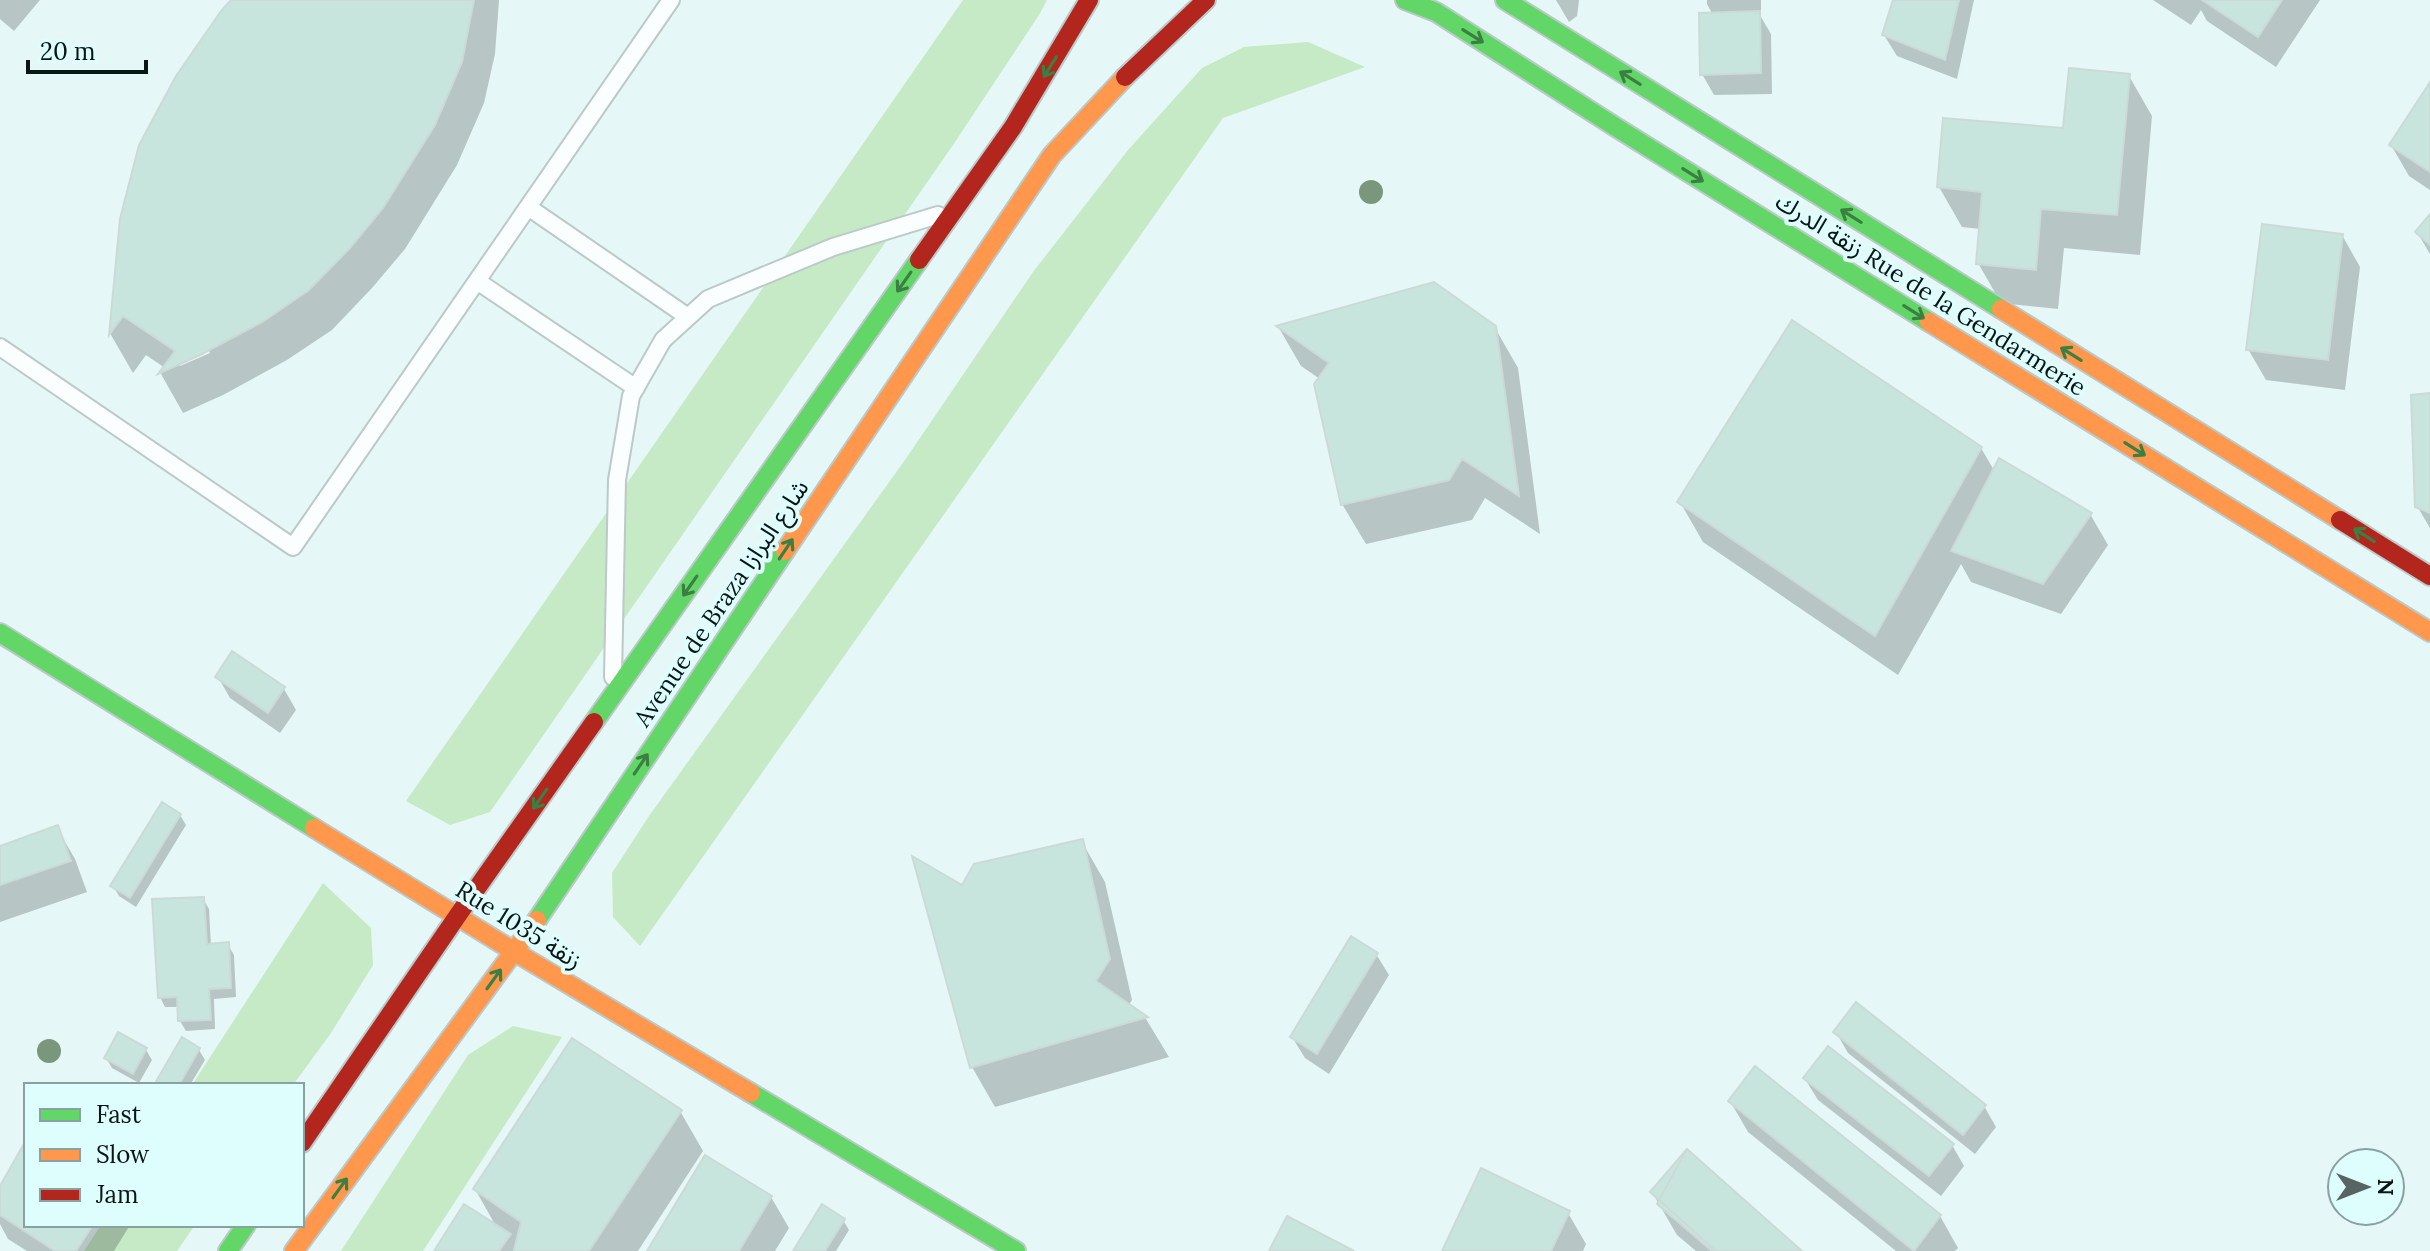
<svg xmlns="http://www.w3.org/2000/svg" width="2430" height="1251" viewBox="0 0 2430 1251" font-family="Lora,'Noto Sans Arabic',serif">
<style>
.green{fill:#c6e9c6}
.shadow{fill:#0003;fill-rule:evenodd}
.building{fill:#c8e5dd;stroke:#ccdad7;stroke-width:2}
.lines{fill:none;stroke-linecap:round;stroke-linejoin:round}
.lane-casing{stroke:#bbc9c9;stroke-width:20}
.fast-casing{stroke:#bbc9c9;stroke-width:22}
.slow-casing{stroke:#bbc9c9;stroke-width:22}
.jam-casing{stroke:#bbc9c9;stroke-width:22}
.lane{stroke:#fbfefe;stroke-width:16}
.fast{stroke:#63d668;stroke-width:18}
.slow{stroke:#ff974d;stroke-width:18}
.jam{stroke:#b3261e;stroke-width:18}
.tree{fill:#7a977b}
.oneway{stroke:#3b7f43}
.labels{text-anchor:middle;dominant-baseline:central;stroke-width:8;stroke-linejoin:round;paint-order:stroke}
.street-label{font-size:24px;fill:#0a1515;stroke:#defefd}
</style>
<rect width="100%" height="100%" fill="#e5f7f6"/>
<!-- green -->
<path class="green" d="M963,0H1047L1039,15L953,145L490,812L450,825L406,801Z
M1308,42L1365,67L1223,118L640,946L613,917L612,873L649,816L905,460L1033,272L1128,150L1202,68L1244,47Z
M323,883L371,928L373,965L331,1033L293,1085H192Z
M513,1026L562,1037L423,1251H341L468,1055Z
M101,1225H195L177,1251H84Z"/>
<!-- shadow -->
<path class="shadow" d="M0,0H40L14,31L0,19Z
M234,0H499L495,54L484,103L457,165L405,249L372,288L332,330L287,360L223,395L183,413L161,374L165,368L146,355L133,373L111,335L122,219ZM208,349L210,353L180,366V362Z
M1556,0H1579L1577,16L1569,22Z
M1707,0H1761V17L1771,34L1772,94L1714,95L1702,74L1713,15L1707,4Z
M1895,0H1974L1957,79L1897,56L1884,35Z
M2153,0H2320L2276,67L2207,21L2201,10L2191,25Z
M2129,76L2152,116L2140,255L2064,248L2058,309L2001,303L1978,263L1981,229L1962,227L1939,187L2065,131Z
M2430,85V190L2409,176L2391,145Z
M2430,217V254L2417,232Z
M2342,235L2360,267L2345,390L2266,380L2248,349Z
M1279,328H1495L1518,368L1540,534L1485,498L1472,520L1366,544L1342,504L1320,379L1301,366Z
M2430,395V528L2417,506Z
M1981,448L1995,472L2090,514L2108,545L2061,614L1971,582L1961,564L1898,675L1703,542L1680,502Z
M218,677L284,689L296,710L280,733L230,698Z
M180,815L186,825L136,907L119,896L113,886Z
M57,828L75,859L87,892L0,922V848Z
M1082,842L1105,882L1132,1000L1128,1006L1146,1019L1169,1057L995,1107L972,1067L963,888Z
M203,899L209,909L211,946L228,945L234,955L236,997L214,999L215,1029L186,1031L180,1021L179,1007H165L160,997Z
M1376,954L1389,975L1329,1074L1305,1058L1292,1037Z
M1836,1032L1984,1106L1996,1127L1975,1154L1848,1053Z
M146,1050L152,1060L139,1083L112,1068L106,1058Z
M199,1050L205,1060L190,1085H157Z
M1805,1079L1952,1145L1964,1166L1941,1196L1818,1100Z
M1730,1101L1940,1216L1958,1248L1955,1251H1896L1748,1132Z
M680,1111L703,1151L638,1251H437L497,1228L475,1189Z
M26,1144V1225H130L114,1251H27L8,1239L0,1224V1190Z
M1652,1192L1799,1251H1696L1677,1235Z
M771,1197L789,1228L775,1251H649Z
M1568,1213L1586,1244L1583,1251H1444Z
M843,1220L849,1230L836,1251H795Z"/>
<!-- building -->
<path class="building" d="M231,0H474L462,62L435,125L383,208L350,248L309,290L264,321L200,355L158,374L175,351L123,316L109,335L120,219L139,145L176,76L221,11Z
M1893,0H1959L1945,60L1882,35Z
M2202,0H2282L2258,37Z
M1760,11L1761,73L1700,75L1699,13Z
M2069,68L2130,74L2117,215L2041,209L2036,270L1976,264L1982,192L1937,187L1943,118L2063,128Z
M2430,82V172L2389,145Z
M2430,214V245L2415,232Z
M2262,224L2343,234L2328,360L2246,350Z
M1434,282L1496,326L1519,496L1462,459L1449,480L1341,505L1314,384L1329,363L1276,326Z
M1792,320L1982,447L1875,636L1677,502Z
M2430,393V513L2415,507L2411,395Z
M1999,458L2092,513L2043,584L1951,551Z
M232,651L285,687L268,713L215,677Z
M162,802L181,814L130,898L110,886Z
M58,825L71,861L0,885V846Z
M1083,839L1110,959L1096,981L1148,1017L970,1068L912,856L962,885L974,864Z
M204,897L207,944L229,942L231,988L209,989L211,1020L178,1021L177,997L158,998L152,899Z
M1351,936L1378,953L1317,1054L1290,1037Z
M1856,1002L1986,1105L1963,1135L1833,1032Z
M118,1032L147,1048L133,1074L104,1058Z
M182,1037L200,1048L179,1085H154Z
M572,1038L682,1110L589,1251H516L514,1250L521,1222L473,1189Z
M1828,1046L1954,1144L1929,1176L1803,1078Z
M1755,1066L1941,1215L1914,1251L1728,1101Z
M26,1140V1225H93L76,1251H55L0,1215V1186Z
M1687,1149L1802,1251H1716L1650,1192Z
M1687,1149L1802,1251H1712L1657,1204Z
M705,1155L772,1196L739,1251H647Z
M1481,1168L1570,1211L1551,1251H1442Z
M464,1204L511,1234L499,1251H434Z
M822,1204L845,1219L825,1251H793Z
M1287,1216L1354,1251H1269Z"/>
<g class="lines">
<!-- lane casing -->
<g class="lane-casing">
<path id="lane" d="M528,207L688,317
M477,281L636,388
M0,347L293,547L671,0
M613,677L617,480L631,396L663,340L708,299L833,247L938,215"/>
</g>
<!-- fast casing -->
<g class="fast-casing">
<path id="fast" d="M1405,0L1436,12L1614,126L1929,322
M1505,0L2001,309
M0,633L314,828
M594,722L919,260
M537,920L785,551
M751,1093L1016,1251
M228,1251L246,1225"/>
</g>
<!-- slow casing -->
<g class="slow-casing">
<path id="slow" d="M2001,309L2340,520
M1929,322L2430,632
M785,551L1052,155L1125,77
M314,828L515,952L751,1093
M294,1251L537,920"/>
</g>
<!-- jam casing -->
<g class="jam-casing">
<path id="jam" d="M1125,77L1206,0
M919,260L1013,127L1089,0
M2340,520L2430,576
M302,1143L458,915L594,722"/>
</g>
<!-- lane -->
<use href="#lane" class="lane"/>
<!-- fast -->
<use href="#fast" class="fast"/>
<!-- slow -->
<use href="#slow" class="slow"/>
<!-- jam -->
<use href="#jam" class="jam"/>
</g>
<!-- trees -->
<g class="tree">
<circle cx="1371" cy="192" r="12"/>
<circle cx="49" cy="1051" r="12"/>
</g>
<!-- one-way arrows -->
<defs><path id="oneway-shaft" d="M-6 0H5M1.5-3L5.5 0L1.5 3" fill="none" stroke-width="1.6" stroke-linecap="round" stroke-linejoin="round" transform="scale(2)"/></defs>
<g class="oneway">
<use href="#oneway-shaft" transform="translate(1473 36) rotate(32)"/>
<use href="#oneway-shaft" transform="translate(1050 67) rotate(122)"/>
<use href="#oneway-shaft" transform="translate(1630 78) rotate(-148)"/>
<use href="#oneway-shaft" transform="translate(1693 175) rotate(32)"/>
<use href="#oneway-shaft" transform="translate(1851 216) rotate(-148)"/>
<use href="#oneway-shaft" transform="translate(904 282) rotate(125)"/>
<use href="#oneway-shaft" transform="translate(1914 312) rotate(32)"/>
<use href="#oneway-shaft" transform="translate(2071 354) rotate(-148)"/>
<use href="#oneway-shaft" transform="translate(2135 449) rotate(32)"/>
<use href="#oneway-shaft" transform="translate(2364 535) rotate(-148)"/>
<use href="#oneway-shaft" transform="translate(786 549) rotate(-56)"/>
<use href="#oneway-shaft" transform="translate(690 586) rotate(125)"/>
<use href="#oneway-shaft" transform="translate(641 764) rotate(-56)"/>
<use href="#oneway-shaft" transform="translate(540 799) rotate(125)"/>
<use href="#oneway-shaft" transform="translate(494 979) rotate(-54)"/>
<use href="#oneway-shaft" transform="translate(340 1188) rotate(-54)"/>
</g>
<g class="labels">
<!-- street labels -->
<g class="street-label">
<text transform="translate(1931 294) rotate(32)">زنقة الدرك Rue de la Gendarmerie</text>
<text transform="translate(721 603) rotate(-56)">Avenue de Braza شارع البرازا</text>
<text transform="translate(519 925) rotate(32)">Rue 1035 زنقة</text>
</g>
</g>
<!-- legend -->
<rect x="24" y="1083" width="280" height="144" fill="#defefd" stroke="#89a1a0" stroke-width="2"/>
<rect x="40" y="1109" width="40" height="12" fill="#63d668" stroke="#89a1a0" stroke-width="2"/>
<text x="96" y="1123" font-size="24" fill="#0a1515">Fast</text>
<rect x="40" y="1149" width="40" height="12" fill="#ff974d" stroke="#89a1a0" stroke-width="2"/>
<text x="96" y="1163" font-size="24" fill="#0a1515">Slow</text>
<rect x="40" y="1189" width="40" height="12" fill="#b3261e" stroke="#89a1a0" stroke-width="2"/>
<text x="96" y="1203" font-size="24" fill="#0a1515">Jam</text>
<!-- north arrow -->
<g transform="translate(2366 1187) rotate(90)"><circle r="38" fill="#defefd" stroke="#89a1a0" stroke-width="2"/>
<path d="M0-6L14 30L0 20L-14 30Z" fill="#576464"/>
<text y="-12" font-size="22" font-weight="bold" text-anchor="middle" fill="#0a1515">N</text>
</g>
<!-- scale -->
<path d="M28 60v12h118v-12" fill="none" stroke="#0a1515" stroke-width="4"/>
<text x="40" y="60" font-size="24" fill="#0a1515" stroke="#defefd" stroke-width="6" paint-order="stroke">20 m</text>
</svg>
